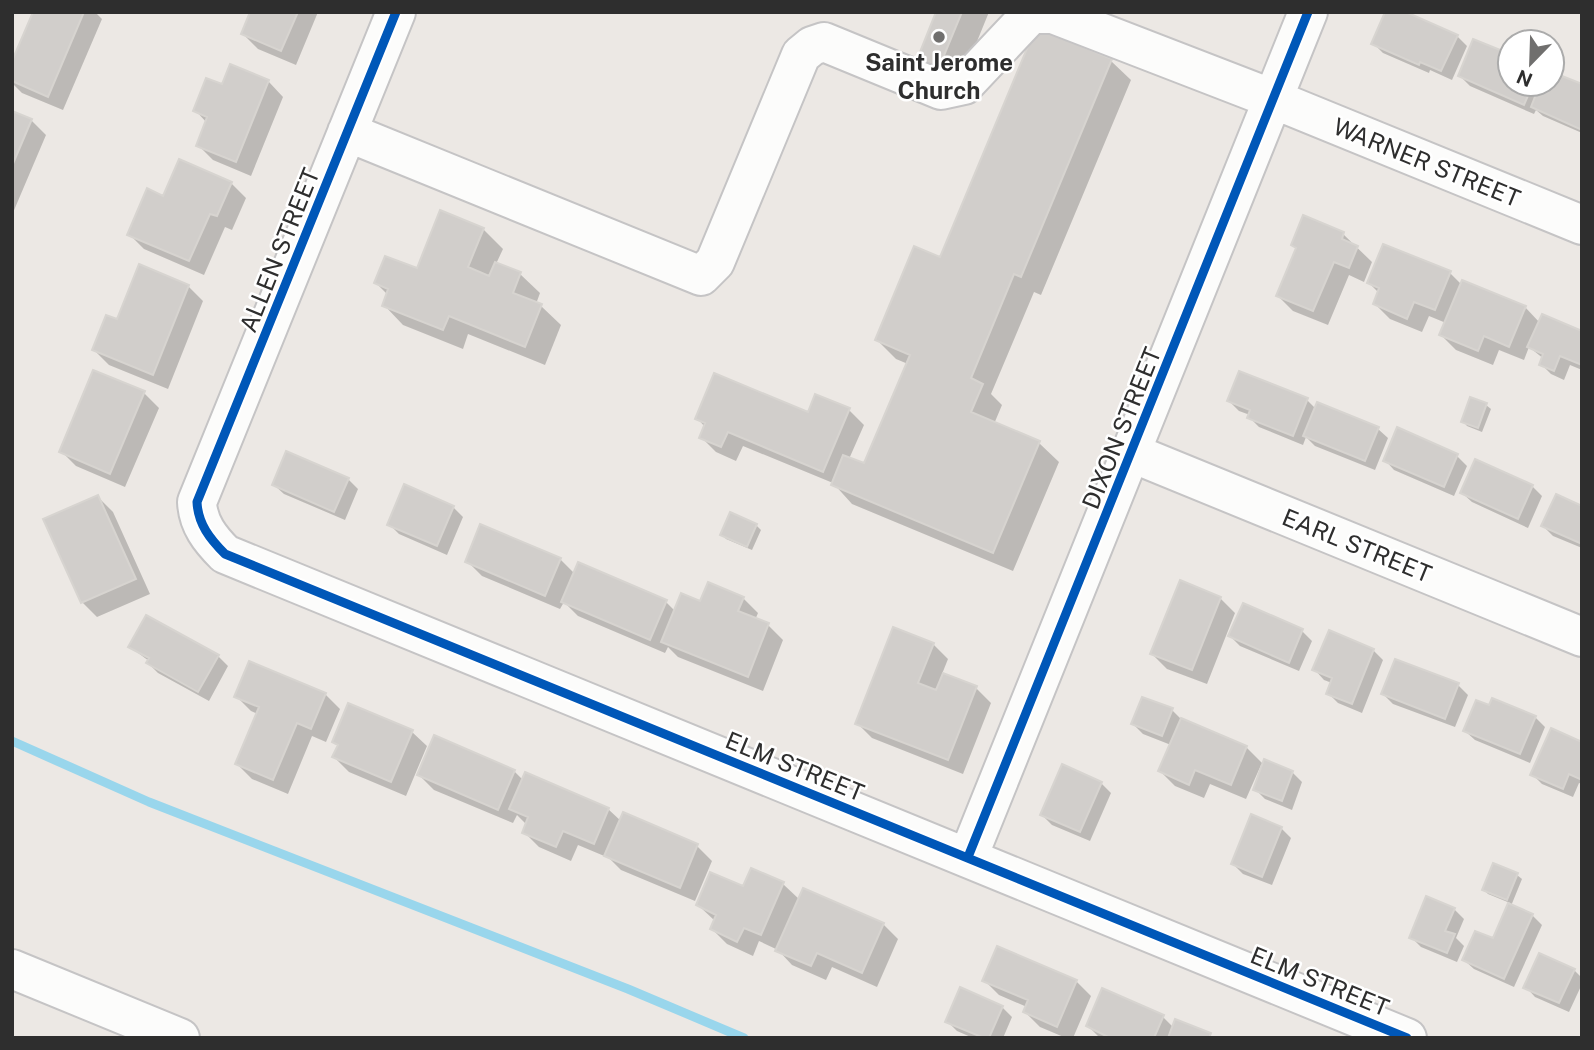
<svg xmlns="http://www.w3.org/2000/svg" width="1594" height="1050" viewBox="0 0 1594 1050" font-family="'Public Sans',sans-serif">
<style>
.shadow{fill:#0003}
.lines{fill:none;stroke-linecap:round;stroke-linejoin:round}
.stream{stroke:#99d6ec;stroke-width:9}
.building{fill:#d1cecb;stroke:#d7d4d0;stroke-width:2}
.minor-casing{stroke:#c5c4c5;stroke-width:42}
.minor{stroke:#fcfcfb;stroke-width:38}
.cycleway-casing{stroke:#fff;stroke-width:13}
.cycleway{stroke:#0057b8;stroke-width:9}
.poi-dot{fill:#706f6e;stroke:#fff;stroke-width:2.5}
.labels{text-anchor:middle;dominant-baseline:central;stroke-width:5;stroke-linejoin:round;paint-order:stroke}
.poi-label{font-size:24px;font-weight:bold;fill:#2e2e2e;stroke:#fff}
.street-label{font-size:24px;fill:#2e2e2e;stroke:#fff}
</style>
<rect width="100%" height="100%" fill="#ece8e4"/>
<!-- shadow -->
<path class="shadow" d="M35,12H95L102,19L63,110L22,93L12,83V65Z
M252,12H318L296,65L258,49L243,34Z
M937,12H989L958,88L938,81Z
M1037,29L1111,61L1131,80L1041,295L1034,292L991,394L1002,405L994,424L1039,443L1059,462L1013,571L852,504L833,483L743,446L736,461L716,452L701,437L705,427L697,418L809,414L849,410L864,425L849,459L865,465L908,364L896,359L877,340L941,259Z
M1457,36L1467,46L1452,80L1430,70L1429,73L1383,53L1373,43Z
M1510,55V84H1552V74L1582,86V133L1543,116L1536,110L1534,114L1470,86L1460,76Z
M230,66L269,82L283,97L251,176L213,160L198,145L207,123L195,110L222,86Z
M12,112L31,120L46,135L12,215Z
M231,183L246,198L232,230L225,227L204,275L144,249L129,234L164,198Z
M483,229L503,249L496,264L520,274L540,293L536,304L541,306L561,325L545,365L468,334L463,349L403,325L384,305L388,295L376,283L418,270Z
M1343,234L1372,262L1364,282L1349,275L1328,325L1293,311L1278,296L1297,249L1293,245Z
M1450,273L1462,285L1525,307L1540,323L1582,333V370L1570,365L1564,380L1551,374L1541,364L1544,359L1529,347L1524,360L1499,350L1493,365L1456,350L1441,335L1446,323L1429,316L1422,332L1390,319L1375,304L1379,293L1369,283Z
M188,286L203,301L168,389L109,365L94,350Z
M1240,373L1307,400L1316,409L1378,429L1388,438L1375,470L1315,446L1306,437L1303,445L1259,427L1249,417L1250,415L1239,411L1229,401Z
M144,393L159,408L125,487L76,466L61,451Z
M1486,405L1491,409L1482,432L1467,426L1463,421Z
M1398,429L1457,456L1467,466L1454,496L1394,470L1385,460Z
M348,479L358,489L345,520L284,494L274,485Z
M1532,486L1542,496L1528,528L1472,502L1462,493Z
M98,497L113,512L150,594L97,617L82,602Z
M453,507L463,517L447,555L399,534L389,524Z
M1582,507V548L1553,536L1543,526Z
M756,525L761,530L752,550L726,539L722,534Z
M560,559L575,574L666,602L675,611L701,604L743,598L758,613L755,620L768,625L783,640L763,691L678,657L668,647L665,653L578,616L564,602L560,609L482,576L467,561Z
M1220,598L1235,613L1207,684L1167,669L1152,654Z
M1244,605L1302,631L1312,641L1299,671L1240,646L1230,636Z
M933,644L948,659L942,674L976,688L991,703L963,774L872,738L857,723Z
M130,647L218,656L228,666L209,701L158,673L148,663L149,661Z
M1373,650L1383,660L1362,713L1338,703L1328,693L1332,683L1324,680L1315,670Z
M1458,685L1468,695L1455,727L1393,704L1383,694Z
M325,694L340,709L326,742L312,736L288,794L252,779L237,764L258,714L251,711L236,696Z
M1172,710L1182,720L1246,747L1264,765L1292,772L1302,782L1292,810L1265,799L1255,789L1264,766L1261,765L1246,799L1210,784L1204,798L1175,786L1160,771L1171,745L1143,734L1133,724Z
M1535,717L1545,727L1530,763L1475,740L1465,731Z
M412,732L427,746L406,796L349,772L334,757L339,747L334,742Z
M1582,744V784L1579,783L1573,797L1542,784L1532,774Z
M514,771L523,780L608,809L621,821L697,846L712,861L695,901L621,870L609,858L578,845L571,861L539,847L524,832L526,824L517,815L513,823L434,790L419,775Z
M1101,783L1111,793L1090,841L1052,825L1042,815Z
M1281,828L1291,838L1272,885L1243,874L1233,864Z
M1517,875L1522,879L1511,906L1532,915L1542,925L1514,987L1474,969L1464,960L1494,941L1510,903L1488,894L1484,890Z
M783,884L800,900L883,924L898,939L877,987L832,967L826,980L792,965L778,950L759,941L753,956L727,944L712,929L715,921L698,905L744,889Z
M1454,909L1464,919L1456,938L1464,946L1457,962L1421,947L1411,937Z
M1574,970L1582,978V984L1569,1012L1535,997L1526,987Z
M984,980L1076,981L1091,996L1073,1038H1066L1040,1027L1025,1012L1027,1007L999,995Z
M1002,1007L1012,1017L1003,1038H973L957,1031L947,1021Z
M1163,1017L1174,1028L1210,1035L1213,1038H1100L1088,1026Z"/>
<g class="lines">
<!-- stream -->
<path class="stream" d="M12,741L149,802L628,989L744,1038"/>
</g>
<!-- building -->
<path class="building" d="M33,12H84L48,97L12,81V61Z
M250,12H298L281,51L241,34Z
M936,12H962L938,70L916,62Z
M1385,12H1406L1458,35L1441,71L1420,62L1419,65L1371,44Z
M1036,27L1112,59L1021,277L1014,274L971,378L983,384L971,412L1040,441L993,553L831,485L843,455L864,463L910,355L875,340L914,246L940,257Z
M1473,39L1510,54V84H1533L1524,105L1458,76Z
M230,64L269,80L236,162L196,146L207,117L193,111L206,78L222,84Z
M1552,72L1582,84V130L1531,107L1540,84H1552Z
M12,111L32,119L12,166Z
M179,159L232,182L217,216L210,214L189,261L127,235L147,188L163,196Z
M440,210L484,228L468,267L489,276L495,262L521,272L513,293L542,304L525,347L449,316L443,330L382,306L388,289L374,283L385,256L417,268Z
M1303,215L1344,232L1342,239L1358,246L1349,268L1334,262L1313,311L1276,296L1296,248L1291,245Z
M1383,244L1451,271L1435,310L1414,302L1407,319L1373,304L1379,288L1367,283Z
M139,264L189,285L153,375L92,350L106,315L117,319Z
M1462,280L1526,306L1509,347L1484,336L1478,351L1439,335Z
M1542,314L1582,331V365L1560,356L1554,371L1539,365L1543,354L1527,347Z
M93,370L145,391L110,474L59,452Z
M1239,371L1308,398L1293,436L1247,418L1250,410L1227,401Z
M714,373L808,412L815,394L850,408L823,472L728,432L721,447L699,438L705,423L695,419Z
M1470,397L1487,403L1478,428L1461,422Z
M1317,402L1379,427L1365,461L1303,436Z
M1397,427L1458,454L1444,487L1383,461Z
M286,451L349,478L334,512L272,485Z
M1475,459L1533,485L1518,519L1460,493Z
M404,484L454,506L437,546L387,525Z
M1556,494L1582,506V544L1541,526Z
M98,495L136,579L81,603L43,519Z
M730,512L757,524L747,547L720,535Z
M480,524L561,558L545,596L465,562Z
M578,562L667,600L650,640L561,602Z
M1180,580L1221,597L1192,670L1150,654Z
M708,582L744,597L738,611L769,623L748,677L661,642L681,593L700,601Z
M1243,603L1303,629L1289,663L1228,636Z
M146,615L219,655L198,692L146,663L149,658L128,647Z
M893,627L934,643L918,683L936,690L943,673L977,686L948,760L855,724Z
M1329,630L1374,649L1352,704L1326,694L1332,678L1312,670Z
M1395,659L1459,683L1445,719L1381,694Z
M249,661L326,693L311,729L297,723L273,780L235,764L259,707L234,697Z
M1142,697L1173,708L1162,736L1131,724Z
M1492,698L1536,716L1520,754L1463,731L1476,700L1489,705Z
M348,703L413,730L391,782L332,757L338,745L332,742Z
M1181,718L1247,746L1231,785L1195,770L1189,785L1158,771Z
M1551,728L1582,742V780L1569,774L1563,789L1530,775Z
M434,735L515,770L498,810L417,775Z
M1264,759L1293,771L1282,801L1253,790Z
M1062,764L1102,782L1080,832L1040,815Z
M525,772L609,808L594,844L563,831L556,847L522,833L528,817L509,809Z
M623,812L698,844L680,888L604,856Z
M1251,814L1282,827L1262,877L1231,864Z
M1493,863L1518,873L1507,900L1482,890Z
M751,868L784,882L761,935L744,928L737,942L710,929L716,915L696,905L710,872L743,886Z
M803,888L884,923L862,973L817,953L811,966L775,951Z
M1426,896L1455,908L1445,931L1455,934L1447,953L1409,938Z
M1508,903L1533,914L1504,979L1462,960L1475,931L1493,938Z
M997,946L1077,980L1057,1027L1023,1012L1028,1000L982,981Z
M1539,953L1575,969L1559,1003L1523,988Z
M960,987L1003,1006L989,1038H984L945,1022Z
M1102,988L1164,1015L1154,1038H1110L1086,1026Z
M1175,1019L1211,1033L1209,1038H1168Z"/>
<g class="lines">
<!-- minor casing -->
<g class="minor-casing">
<path id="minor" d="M396,12L197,502C198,524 210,539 225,554L1407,1038
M347,132L701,276L715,262L801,55L812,46L824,42L941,90L964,85L1031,14H1053L1273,99L1582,225
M1132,453L1582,637
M968,857L1308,12
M12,969L180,1038"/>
</g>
<!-- minor -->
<use href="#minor" class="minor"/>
<!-- cycleway casing -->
<g class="cycleway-casing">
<path id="cycleway" d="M396,12L197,502C198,524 210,539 225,554L1407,1038
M968,857L1308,12"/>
</g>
<!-- cycleway -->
<use href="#cycleway" class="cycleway"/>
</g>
<!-- markers -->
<circle class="poi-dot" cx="939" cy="37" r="7"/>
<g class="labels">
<!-- poi labels -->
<g class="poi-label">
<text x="939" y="62">Saint Jerome<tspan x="939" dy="28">Church</tspan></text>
</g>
<!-- street labels -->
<g class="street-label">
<text transform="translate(1427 162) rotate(22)">WARNER STREET</text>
<text transform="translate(279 250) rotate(-68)">ALLEN STREET</text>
<text transform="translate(1121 428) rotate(-68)">DIXON STREET</text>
<text transform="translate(1357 545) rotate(22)">EARL STREET</text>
<text transform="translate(795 766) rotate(22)">ELM STREET</text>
<text transform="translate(1320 981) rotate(22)">ELM STREET</text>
</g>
</g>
<!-- border -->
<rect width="1594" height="1050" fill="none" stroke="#2e2e2e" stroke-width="28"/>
<!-- north arrow -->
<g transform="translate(1531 63) rotate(203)"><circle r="33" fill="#ffffff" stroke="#ababab" stroke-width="2"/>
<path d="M0-5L12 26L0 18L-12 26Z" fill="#706f6e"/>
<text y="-10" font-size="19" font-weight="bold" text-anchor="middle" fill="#2e2e2e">N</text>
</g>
</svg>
